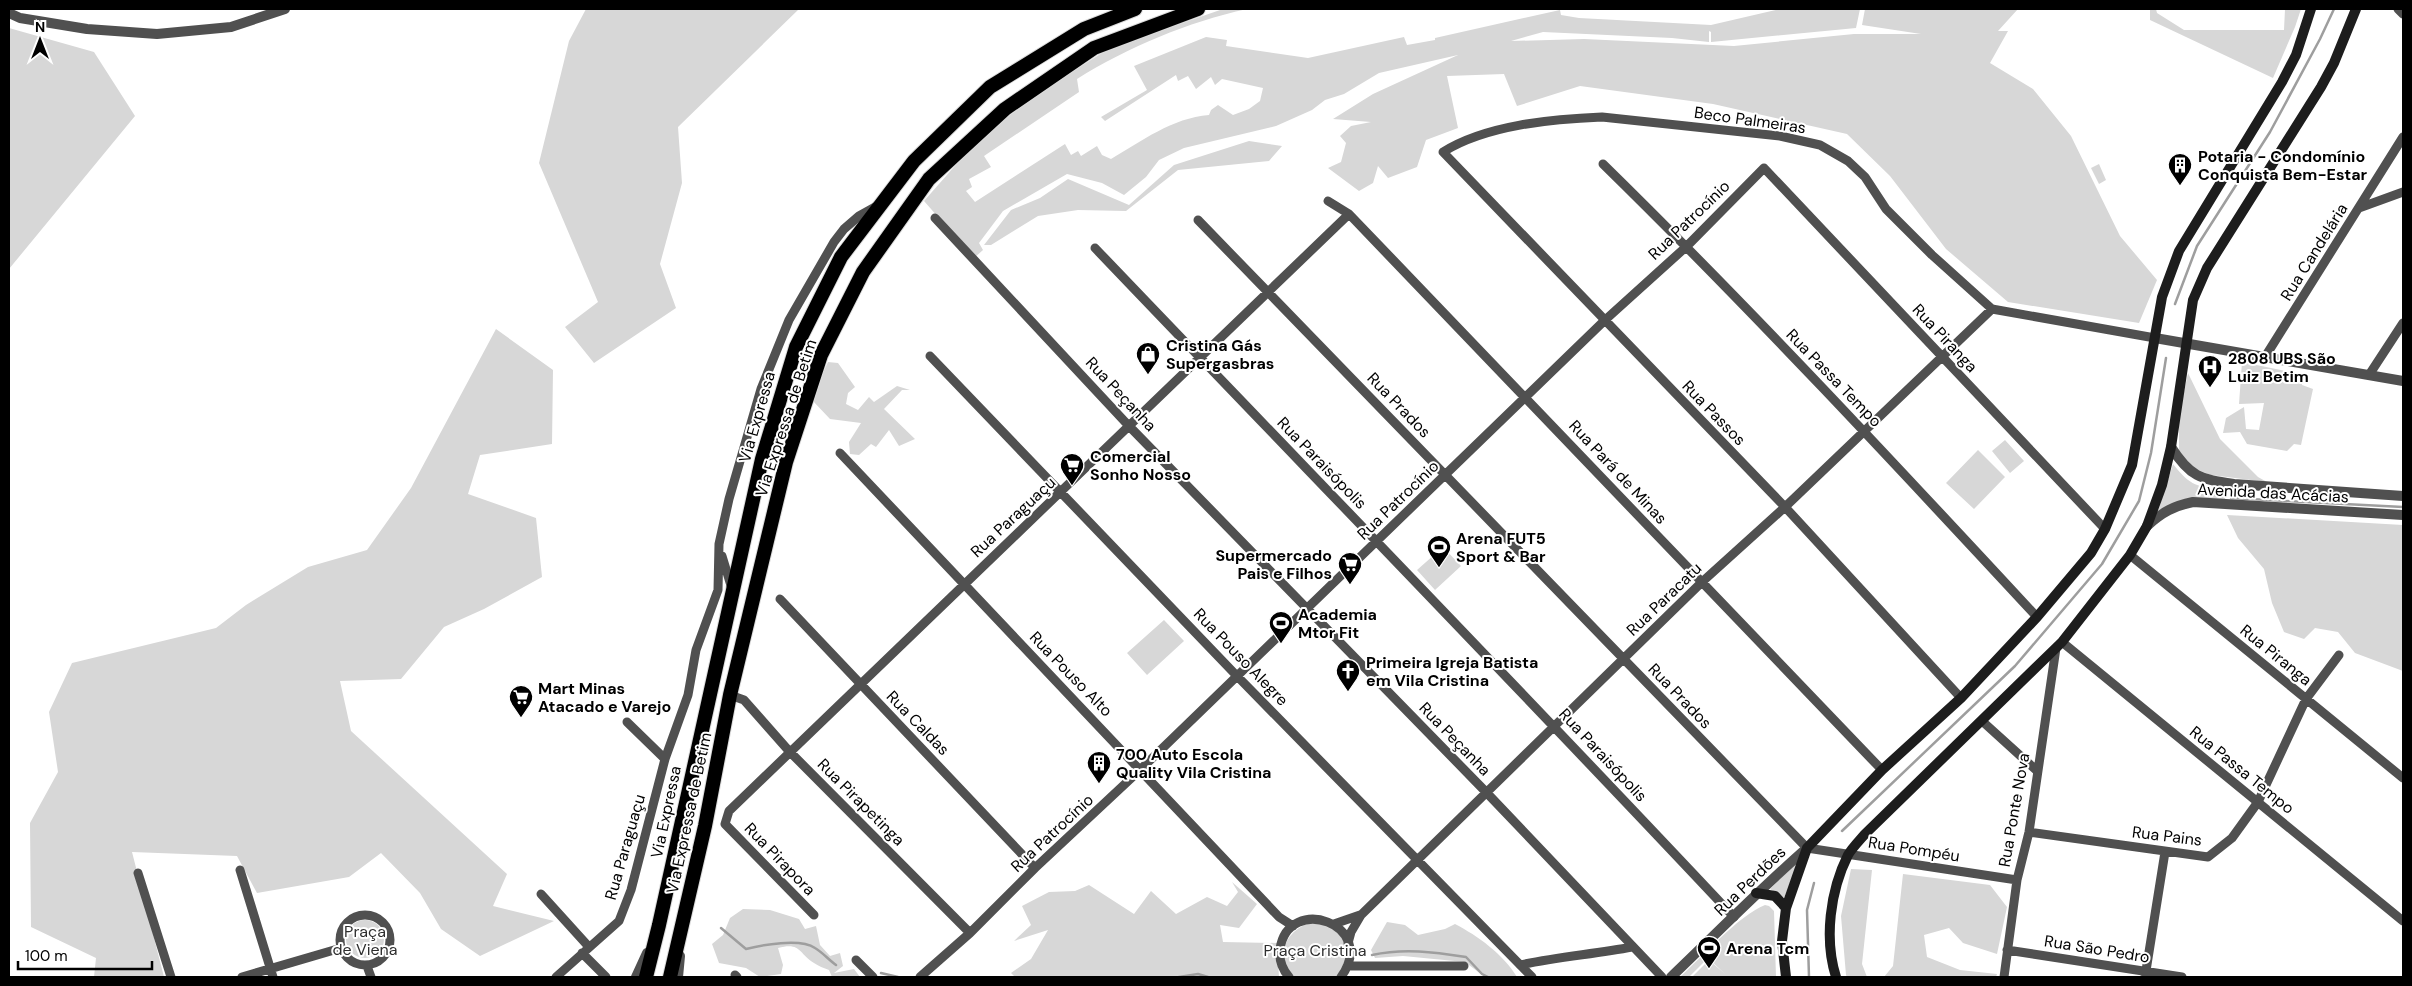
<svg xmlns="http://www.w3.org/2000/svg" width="2412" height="986" viewBox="0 0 2412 986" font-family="'DM Sans',sans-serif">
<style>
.green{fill:#d7d7d7}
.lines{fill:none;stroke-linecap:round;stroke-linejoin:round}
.stream{stroke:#9e9e9e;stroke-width:2.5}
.trunk-casing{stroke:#dbdbdb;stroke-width:16}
.minor{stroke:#505050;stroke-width:9}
.tertiary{stroke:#505050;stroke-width:10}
.secondary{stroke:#1d1d1d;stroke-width:10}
.trunk{stroke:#000;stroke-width:14}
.labels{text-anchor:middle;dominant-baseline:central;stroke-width:4;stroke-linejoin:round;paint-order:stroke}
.street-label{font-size:16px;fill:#000;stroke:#fff}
.poi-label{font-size:16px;font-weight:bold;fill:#000;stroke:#fff;text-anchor:start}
.park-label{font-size:16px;fill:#2e2e2e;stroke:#fff}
</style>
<rect width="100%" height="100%" fill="#fff"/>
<!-- green -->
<path class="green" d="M586,9H799L678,127L682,183L660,264L676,308L594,363L565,327L598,302L539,163L569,41Z
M1223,9H1247C1188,22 1128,47 1077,79L1079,92L984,156L991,167L969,179L972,187L966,191L975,202L1065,144L1071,155L1078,151L1081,156L1097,146L1102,155L1111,159C1142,141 1172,118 1209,115L1211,110L1218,105L1233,115L1249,109L1260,101L1263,88L1222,79L1215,85L1211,77L1196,89L1188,76L1178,81L1176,75L1105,121L1101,117L1147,90L1134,66L1206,37L1227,40L1226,46L1308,58L1404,37L1407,45L1435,40V38L1560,10L1561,15L1579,18L1711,25L1780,9H1860L1856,28L1711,42V32L1709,31V42L1672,38L1543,32L1511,41L1584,39L1734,46L1854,34H1921L1862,25L1865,9H2018L1998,31H2008L1990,63L2033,89L2071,136L2120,236L2157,280L2139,323L2008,302L1946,249L1890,176L1847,134L1713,104L1580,86L1517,106L1504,74L1447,76L1458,128L1426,140L1417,167L1388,178L1378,166L1373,183L1359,191L1328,168L1341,162L1346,143L1340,136L1351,126L1371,122L1333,119L1373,94L1458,55L1379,73L1344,94L1325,100L1312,110L1276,126L1184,148L1159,160L1146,177L1124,195L1102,183L1067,174L1003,211L979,243L983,250L974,258L924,201L983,134L1059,80L1110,48Z
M2150,9H2156L2157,13L2184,30H2284L2285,9H2301L2295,27L2273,78L2150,20Z
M9,28L94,52L135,116L9,269Z
M1249,141L1282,146L1269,161L1178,170L1126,211L1078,210L1038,216L991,245H984L1011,210L1040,198L1068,179L1129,205L1174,165Z
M2099,164L2106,180L2099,184L2091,168Z
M496,329L553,370L552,444L480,455L468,494L536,518L542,577L484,609L444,627L401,679L340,681L351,731L507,874L493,906L554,921L480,956L441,929L420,893L381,853L349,877L257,893L237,856L132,852L164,977H94L96,958L31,927L30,823L58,772L49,712L72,663L216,628L246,605L308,567L367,550L411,488Z
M828,362L838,363L855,387L848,393L846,404L858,410L869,397L874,402L897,386L910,390H902L884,409L915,439L899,446L889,430L876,447L871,444L859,455L850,454L849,442L861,423L830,419L813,401L816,387Z
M2242,362L2300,374L2302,385L2313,389L2301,445L2294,444L2287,451L2247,444L2240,432L2223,433L2226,418L2244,407L2246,429L2259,430L2264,403L2239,404Z
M2188,373L2220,439L2258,477L2267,482L2211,475L2195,469L2179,453V416Z
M2005,440L2024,461L2010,473L1992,451Z
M1978,450L2005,477L1974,509L1946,483Z
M2173,464C2191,487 2197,486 2225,491V501C2196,497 2184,496 2158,511Z
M2227,515L2403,525V671L2355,653L2338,632L2315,628L2304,639L2284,632L2272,603L2264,569L2238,538Z
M1443,547L1461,566L1435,590L1417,570Z
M1164,620L1184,641L1147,675L1127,653Z
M1799,860L1784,898L1770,889Z
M1851,869L1872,870L1862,964L1867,977H1847L1846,975L1841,916Z
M1903,874L1990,885L2007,907L1997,954L1963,943L1949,928L1924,935L1927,957L1960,970L1997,974L1996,977H1884L1893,966Z
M1232,882L1257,904L1239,928L1220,925L1223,942L1277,943L1279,977H1015L1011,973L1031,959L1048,930L1014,941L1031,925L1022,906L1049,892L1075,891L1089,885L1134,914L1151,891L1176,914L1207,897L1227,906L1238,892Z
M1765,905L1769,906L1774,911L1776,977H1692L1709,960L1725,974L1708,958L1689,977H1680C1702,957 1739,915 1765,905Z
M743,909L770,910L799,919L805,929L816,926L820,945L830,956L840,953L843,966L834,973L854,969L860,977H832L829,970C824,968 818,966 814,963C798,953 801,942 778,948L783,965L781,974L760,977L746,968L719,963L712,944L723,935L730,918Z
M346 939a19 19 0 1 1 38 0a19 19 0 1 1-38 0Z
M1313,922C1328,924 1351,937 1347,955C1345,962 1340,970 1337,977H1293C1274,955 1286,929 1313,922Z
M1387,922L1405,925L1418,935L1445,929L1455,924C1478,936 1503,954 1517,977H1485L1465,962L1403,956L1375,958L1371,950Z"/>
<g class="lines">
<!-- stream -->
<path class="stream" d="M2175,304L2197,246L2270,132L2320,39L2334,9
M2231,498L2403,507
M1842,831L2015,666L2102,564L2139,501L2151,453L2166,358
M721,928L746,949C762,945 800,938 815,948C822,952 829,960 836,965
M1372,955C1404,948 1434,952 1466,957L1482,974L1488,977
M881,973L898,977
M1179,977L1198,974L1208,977
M1809,977L1807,910L1814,883"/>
<!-- trunk casing -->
<g class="trunk-casing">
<path id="trunk" d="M646,977L659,925L762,459L796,347L841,257L914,161L990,87L1084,29L1135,9
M670,977L705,826L730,695L786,462L821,355L863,272L929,179L1005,109L1094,48L1198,9"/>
</g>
<!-- minor -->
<path class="minor" d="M2398,9L2403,14
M1603,164C1753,311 1895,464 2037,617
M1328,201L1349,214L1882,770
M2359,208L2403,192
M935,218L1128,425L1485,791L1662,977
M1198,220L1807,848L2017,880
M1095,248C1308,471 1523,692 1734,917
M1992,309L2155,338
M930,356L1236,675L1532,977
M2265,357L2403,137
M2369,375L2403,323
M840,453L1279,917L1293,926
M2130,555L2403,778
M722,556L732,589
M780,599L1035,868
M2062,642L2403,921
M730,695L744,700L789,751L970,933
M1961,698L1785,507L1443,152C1486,125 1552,119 1602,117L1780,136L1820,145L1848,161L1865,177L1886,209L1932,255L1992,309
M1982,721L2036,770
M627,722L665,759
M2029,832L2208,857L2232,838L2258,802L2306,699L2339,655
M240,870L273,977
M138,873L171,977
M541,894L589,947
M340 940a25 25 0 1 1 50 0a25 25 0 1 1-50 0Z
M814,915L725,824L729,811L1349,214
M1334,924L1360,915
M1348,943L1351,932L1361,915L1702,582L1785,507L1992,309
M2007,950L2182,977
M582,953L606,977
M856,960L873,977
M1520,965C1557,957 1595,954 1632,947
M367,966L371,977
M1348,966H1464
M735,975L737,977
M242,977L341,948
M556,977L619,921L631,890L665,759L688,695L696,650L718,590L719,544L729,499L761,389L789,320L834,242L844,229L859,216L877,206
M920,977L970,933L1035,868L1141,769L1604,321L1687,246L1764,168L2105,529
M1289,977C1282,969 1279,959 1280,949C1288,893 1379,924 1341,977
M2004,977L2017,880L2029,832L2056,648
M2145,977L2165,852"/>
<!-- tertiary -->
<path class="tertiary" d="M9,13L20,18L87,29L157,34L231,27L285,9
M2155,338L2403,381
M2171,447C2190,477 2200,479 2234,484L2403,496
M2147,526C2162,512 2174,506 2193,502L2403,515
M636,977L647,953
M678,977L680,956
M1671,977C1716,934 1760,889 1807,848"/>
<!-- secondary -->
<path class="secondary" d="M1756,893L1775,896L1786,908
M1786,977L1782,941L1786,908L1807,848L1882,770L1961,698L2037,617L2091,553L2105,529L2132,465L2162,297L2179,251L2282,82L2296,55L2311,9
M1836,977C1824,939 1830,891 1848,855C1852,848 1859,841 1865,834L2062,642L2130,555L2147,526L2162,485L2171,447L2193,300L2207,268L2321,87L2334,63L2356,9"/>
<!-- trunk -->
<use href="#trunk" class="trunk"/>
</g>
<!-- icons -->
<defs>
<g id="building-pin" transform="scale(1.25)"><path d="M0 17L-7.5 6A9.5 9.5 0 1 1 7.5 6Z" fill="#000" stroke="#fff"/><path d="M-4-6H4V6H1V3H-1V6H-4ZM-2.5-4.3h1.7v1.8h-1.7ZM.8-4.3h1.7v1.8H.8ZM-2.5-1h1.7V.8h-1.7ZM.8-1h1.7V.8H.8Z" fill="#fff"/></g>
<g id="shop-pin" transform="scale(1.25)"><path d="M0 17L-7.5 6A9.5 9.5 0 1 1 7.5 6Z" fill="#000" stroke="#fff"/><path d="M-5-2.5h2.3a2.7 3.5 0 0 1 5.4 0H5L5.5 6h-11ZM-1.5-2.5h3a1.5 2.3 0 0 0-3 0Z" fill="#fff"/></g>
<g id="hospital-pin" transform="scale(1.25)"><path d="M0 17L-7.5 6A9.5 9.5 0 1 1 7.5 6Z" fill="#000" stroke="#fff"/><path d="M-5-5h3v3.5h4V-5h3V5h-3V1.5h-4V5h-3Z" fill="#fff"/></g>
<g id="supermarket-pin" transform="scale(1.25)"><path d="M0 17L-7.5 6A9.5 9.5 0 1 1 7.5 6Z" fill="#000" stroke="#fff"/><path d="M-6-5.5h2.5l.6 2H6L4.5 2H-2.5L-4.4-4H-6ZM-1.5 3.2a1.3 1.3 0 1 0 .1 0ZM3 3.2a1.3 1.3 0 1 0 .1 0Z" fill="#fff"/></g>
<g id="stadium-pin" transform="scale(1.25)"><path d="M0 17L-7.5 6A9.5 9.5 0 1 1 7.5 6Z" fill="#000" stroke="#fff"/><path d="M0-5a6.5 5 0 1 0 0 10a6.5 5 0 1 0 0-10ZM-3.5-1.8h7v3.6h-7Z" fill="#fff"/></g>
<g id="church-pin" transform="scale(1.25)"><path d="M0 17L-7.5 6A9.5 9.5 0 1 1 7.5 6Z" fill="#000" stroke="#fff"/><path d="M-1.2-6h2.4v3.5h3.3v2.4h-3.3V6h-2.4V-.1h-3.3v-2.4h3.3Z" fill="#fff"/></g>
</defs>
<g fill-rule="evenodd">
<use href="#building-pin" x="2180" y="165"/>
<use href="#shop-pin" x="1148" y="354"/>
<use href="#hospital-pin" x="2210" y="367"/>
<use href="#supermarket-pin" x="1072" y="465"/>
<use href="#stadium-pin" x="1439" y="547"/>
<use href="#supermarket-pin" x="1350" y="564"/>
<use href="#stadium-pin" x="1281" y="623"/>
<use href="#church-pin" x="1348" y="671"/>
<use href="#supermarket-pin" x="521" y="697"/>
<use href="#building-pin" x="1099" y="763"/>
<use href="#stadium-pin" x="1709" y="948"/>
</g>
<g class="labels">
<!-- street labels -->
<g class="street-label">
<text transform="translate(1750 120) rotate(8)">Beco Palmeiras</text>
<text transform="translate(1689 220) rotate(-44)">Rua Patrocínio</text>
<text transform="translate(2314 252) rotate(-58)">Rua Candelária</text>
<text transform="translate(1945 338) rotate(47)">Rua Piranga</text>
<text transform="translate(1834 378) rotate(46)">Rua Passa Tempo</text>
<text transform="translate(1121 394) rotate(47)">Rua Peçanha</text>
<text transform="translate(1399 405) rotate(46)">Rua Prados</text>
<text transform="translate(1714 413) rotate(46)">Rua Passos</text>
<text transform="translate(757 417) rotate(-74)">Via Expressa</text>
<text transform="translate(786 418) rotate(-72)">Via Expressa de Betim</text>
<text transform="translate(1322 463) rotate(46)">Rua Paraisópolis</text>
<text transform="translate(1618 472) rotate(47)">Rua Pará de Minas</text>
<text transform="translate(2273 493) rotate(3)">Avenida das Acácias</text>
<text transform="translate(1398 500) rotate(-44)">Rua Patrocínio</text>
<text transform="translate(1013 517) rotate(-43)">Rua Paraguaçu</text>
<text transform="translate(1664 599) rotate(-44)">Rua Paracatu</text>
<text transform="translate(2276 655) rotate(39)">Rua Piranga</text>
<text transform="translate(1241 657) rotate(46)">Rua Pouso Alegre</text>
<text transform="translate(1071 674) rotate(46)">Rua Pouso Alto</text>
<text transform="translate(1680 696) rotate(46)">Rua Prados</text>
<text transform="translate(918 723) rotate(46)">Rua Caldas</text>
<text transform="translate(1455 739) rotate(46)">Rua Peçanha</text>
<text transform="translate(1603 755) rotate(47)">Rua Paraisópolis</text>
<text transform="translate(2242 770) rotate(39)">Rua Passa Tempo</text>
<text transform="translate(861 802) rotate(45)">Rua Pirapetinga</text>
<text transform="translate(2014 810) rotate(-80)">Rua Ponte Nova</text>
<text transform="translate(666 812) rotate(-78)">Via Expressa</text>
<text transform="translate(689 813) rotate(-78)">Via Expressa de Betim</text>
<text transform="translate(1052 833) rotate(-43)">Rua Patrocínio</text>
<text transform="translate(2167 836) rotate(7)">Rua Pains</text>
<text transform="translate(625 847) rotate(-74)">Rua Paraguaçu</text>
<text transform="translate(1914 849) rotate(9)">Rua Pompéu</text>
<text transform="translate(780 859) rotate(46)">Rua Pirapora</text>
<text transform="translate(1750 881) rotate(-44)">Rua Perdões</text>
<text transform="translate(2097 949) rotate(9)">Rua São Pedro</text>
</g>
<!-- poi labels -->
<g class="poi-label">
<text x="2198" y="156">Potaria - Condomínio<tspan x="2198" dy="18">Conquista Bem-Estar</tspan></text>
<text x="1166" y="345">Cristina Gás<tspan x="1166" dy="18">Supergasbras</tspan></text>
<text x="2228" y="358">2808 UBS São<tspan x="2228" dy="18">Luiz Betim</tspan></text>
<text x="1090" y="456">Comercial<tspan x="1090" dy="18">Sonho Nosso</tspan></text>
<text x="1456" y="538">Arena FUT5<tspan x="1456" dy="18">Sport &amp; Bar</tspan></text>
<text x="1332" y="555" text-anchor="end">Supermercado<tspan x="1332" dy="18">Pais e Filhos</tspan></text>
<text x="1298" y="614">Academia<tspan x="1298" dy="18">Mtor Fit</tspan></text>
<text x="1366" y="662">Primeira Igreja Batista<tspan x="1366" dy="18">em Vila Cristina</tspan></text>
<text x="538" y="688">Mart Minas<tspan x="538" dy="18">Atacado e Varejo</tspan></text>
<text x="1116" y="754">700 Auto Escola<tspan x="1116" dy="18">Quality Vila Cristina</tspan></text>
<text x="1726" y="948">Arena Tcm</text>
</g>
<!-- park labels -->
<g class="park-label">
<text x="365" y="931">Praça<tspan x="365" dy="18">de Viena</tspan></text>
<text x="1315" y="950">Praça Cristina</text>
</g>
</g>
<!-- border -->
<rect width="2412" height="986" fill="none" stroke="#000000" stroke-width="20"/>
<!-- north arrow -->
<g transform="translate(40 40)" stroke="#ffffff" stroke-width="4" paint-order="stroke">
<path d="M0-4L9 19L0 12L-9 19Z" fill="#000000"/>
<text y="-8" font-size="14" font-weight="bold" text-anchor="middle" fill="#000000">N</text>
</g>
<!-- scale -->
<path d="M18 961v8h134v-8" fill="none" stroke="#000000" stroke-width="2.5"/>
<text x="25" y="961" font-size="15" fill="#000000" stroke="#ffffff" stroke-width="4" paint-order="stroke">100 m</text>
</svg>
